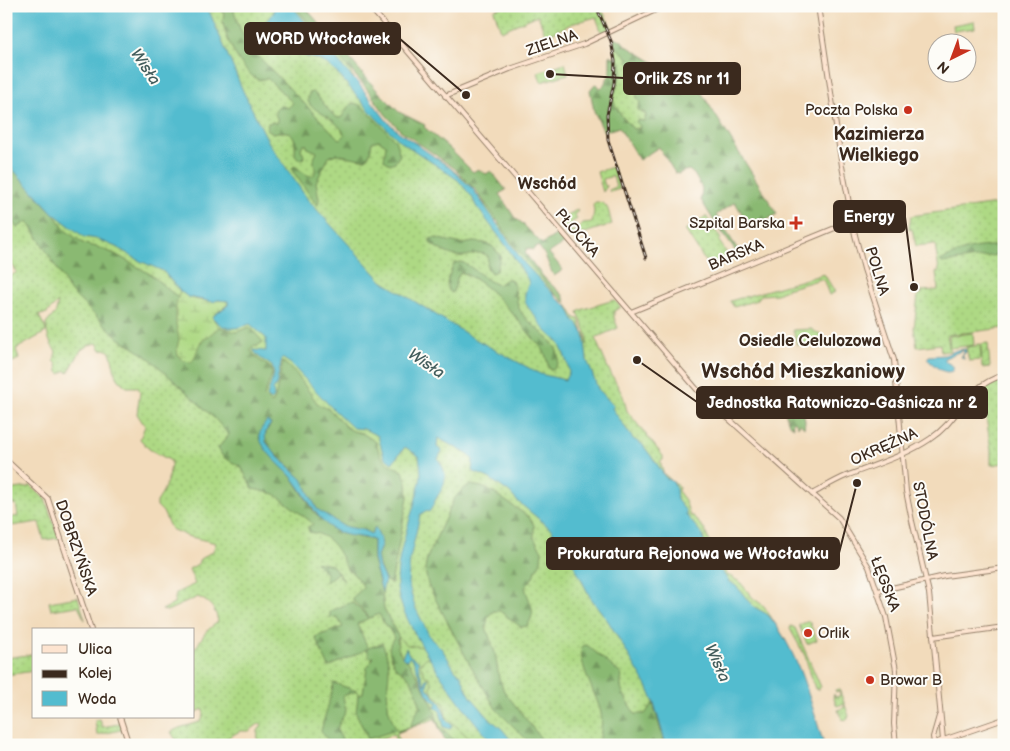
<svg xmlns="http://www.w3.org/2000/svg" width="1010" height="751" viewBox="0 0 1010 751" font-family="'Balsamiq Sans',sans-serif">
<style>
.grass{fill:url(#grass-dots);stroke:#748251}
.forest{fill:url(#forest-firs);stroke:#627248}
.wetland{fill:url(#wetland-marsh);stroke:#748251}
.garden{fill:url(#garden-furrows);stroke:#748251}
.pitch{fill:#aed984;stroke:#748251}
.water{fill:#53bccf;stroke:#477376}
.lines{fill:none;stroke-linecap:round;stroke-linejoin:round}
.secondary-casing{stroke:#96826c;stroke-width:6}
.secondary{stroke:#fde4d0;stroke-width:4}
.rail-casing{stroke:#3b2a1e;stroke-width:3}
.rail{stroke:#fdfcf7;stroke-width:1;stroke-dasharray:4;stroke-linecap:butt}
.poi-dot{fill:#c8321e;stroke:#fdfcf7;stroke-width:2}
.labels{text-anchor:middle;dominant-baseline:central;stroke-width:4;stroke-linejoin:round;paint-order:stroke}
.street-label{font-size:15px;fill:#3b2a1e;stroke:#fdfcf7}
.poi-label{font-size:15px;fill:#3b2a1e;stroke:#fdfcf7;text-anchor:end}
.water-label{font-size:16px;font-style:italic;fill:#435d5c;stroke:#fdfcf7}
.neighbourhood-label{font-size:16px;font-weight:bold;fill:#3b2a1e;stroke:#fdfcf7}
.quarter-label{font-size:18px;font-weight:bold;fill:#3b2a1e;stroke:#fdfcf7}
.district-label{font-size:20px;font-weight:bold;fill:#3b2a1e;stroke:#fdfcf7}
.leader{fill:none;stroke:#3b2a1e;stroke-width:2}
.callout-dot{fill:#3b2a1e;stroke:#fdfcf7;stroke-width:2}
.callout{fill:#3b2a1e;stroke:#3b2a1e;stroke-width:2}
.callout-label{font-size:16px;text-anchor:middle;font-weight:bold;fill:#fff}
</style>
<defs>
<pattern id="grass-dots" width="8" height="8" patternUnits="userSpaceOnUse" patternTransform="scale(1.25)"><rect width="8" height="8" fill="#aed984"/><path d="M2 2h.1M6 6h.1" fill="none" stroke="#97ba72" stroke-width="1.8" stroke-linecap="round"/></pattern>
<pattern id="forest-firs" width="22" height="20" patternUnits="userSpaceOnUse" patternTransform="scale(1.25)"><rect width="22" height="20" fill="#8ab972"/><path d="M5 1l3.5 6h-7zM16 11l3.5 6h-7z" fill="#72975d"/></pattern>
<pattern id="wetland-marsh" width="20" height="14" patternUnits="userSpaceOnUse" patternTransform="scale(1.25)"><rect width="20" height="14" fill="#aed984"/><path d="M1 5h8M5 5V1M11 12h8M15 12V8" fill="none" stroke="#97ba72"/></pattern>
<pattern id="garden-furrows" width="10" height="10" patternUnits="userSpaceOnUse" patternTransform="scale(1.25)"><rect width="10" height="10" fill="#aed984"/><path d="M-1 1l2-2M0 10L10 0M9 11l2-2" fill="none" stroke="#97ba72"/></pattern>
</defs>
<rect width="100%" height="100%" fill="#fdfcf7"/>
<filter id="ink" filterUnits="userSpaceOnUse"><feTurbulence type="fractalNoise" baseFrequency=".02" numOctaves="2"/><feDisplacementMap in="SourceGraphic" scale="10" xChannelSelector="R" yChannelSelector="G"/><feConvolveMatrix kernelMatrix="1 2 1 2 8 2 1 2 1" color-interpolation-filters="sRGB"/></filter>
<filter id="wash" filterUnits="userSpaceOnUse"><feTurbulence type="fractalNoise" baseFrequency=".0096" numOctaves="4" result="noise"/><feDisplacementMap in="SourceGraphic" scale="20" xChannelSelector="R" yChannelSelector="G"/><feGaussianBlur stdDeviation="1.12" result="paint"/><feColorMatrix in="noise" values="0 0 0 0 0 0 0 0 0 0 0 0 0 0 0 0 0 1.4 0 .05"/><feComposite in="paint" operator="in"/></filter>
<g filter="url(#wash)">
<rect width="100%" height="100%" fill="#f2dbbb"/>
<!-- grass -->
<path class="grass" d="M6,6H294L347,66L358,86L382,118L407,139L418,144L424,151L444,163L469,183L485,205L490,204L496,218L495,222L496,225L500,224L547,281L556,298L568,306L575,318L579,319L583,332L585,333L587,345V335L578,312L581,310L614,300L621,307L614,311V318L618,328L595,338L608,368L623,396L627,411L663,456V460L660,462L664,474L679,487L678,491L685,500L690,516H693L704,529L710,543L725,567L726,574L740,582L753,598L764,606L785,639L802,677L824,745H464L442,716L397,733L399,745H396L394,734L372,742L370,745H257L258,731L262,725L260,723L249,731H240L215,745H179L171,732C183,725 191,726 201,721L204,715L203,709L194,713V648C199,645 198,643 202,638C205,632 212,626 218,622C216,609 210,602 198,597L167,611L162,610L174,604L176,593L195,584L189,569L198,564L200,559L213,551L216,543L187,536L171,529L163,512L157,506V502C163,494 172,471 171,461L149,449L140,439L145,426L137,414L140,392L138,387H127C111,376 116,367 110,352L105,349L101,350L97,343L89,345L81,350L68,373L66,370L61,374L58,372L57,364L54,361L56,351C49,344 47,334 46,324L56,312L58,302L47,313L41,315L38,314L45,327L46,332L16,349L19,359L6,365V279L17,272L13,266L6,264Z
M503,6H600L612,29L602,33L596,17L571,24L546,36L538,15L501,31L494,10Z
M614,45L626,55L641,79L639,84L632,88L637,93L640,102L638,108L646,115L644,121L639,120L636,122L640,126L639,129H633C626,121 613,110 613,99C614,86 629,68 616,58Z
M613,167L620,189L610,192L609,190L616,187L613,176L603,179L605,186H607L603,192L597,172Z
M596,202C610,202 608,213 612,224L573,237L572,239L561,226L564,219L577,209L578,210L575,216L577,219L569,224L567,227L572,231L576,232L583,223L592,222L594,212L593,204Z
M1004,203V328L947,335L950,351L941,352L940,344L917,347L914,328L918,295L922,294L921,291L938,290L936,272L939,271L935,244L916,246L912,229H909L911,216Z
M706,216L721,239L719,241L732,261L711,270L685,230Z
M824,274L835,292L829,295L824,281L821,279L787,289L777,294L761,295L757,300L734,307L730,301Z
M811,329L829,340L797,345L793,330Z
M977,344H980L981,360L969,361L966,347L976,346Z
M1004,378V463L991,465V451L982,388Z
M30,485L45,499L59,538L44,540L39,522L11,526L9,518L18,516L16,504L6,505V490L30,487Z
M78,597L85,620L78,606L51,610L49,602Z
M791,626L795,628L821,687L819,689H815L805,656L790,629Z
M34,654V671L6,675V658Z
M839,689L849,716L847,720L842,719L838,710L845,707L843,704L837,706L833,696L834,694L835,697L840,696L839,691L836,692L835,690Z
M100,719L102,727L119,724V719L123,732L121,730L97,735L95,720Z"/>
<!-- forest -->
<path class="forest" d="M219,6H235L234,11L240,29L252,50L338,138L341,139L345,135C338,120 322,115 310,105L308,101L309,93L313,92C323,100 327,112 338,118L342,117C346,111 347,105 354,103L362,106L395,140L400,155L395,162L390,164L384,160L386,145L379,140L372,142L370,153L366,159H361L336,154L329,157L316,182L319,199L318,205L316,204L292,170L293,167L295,166C300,170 316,185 315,168C315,165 313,163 314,160C314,157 316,155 317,152L308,148L306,144H303L301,149L304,156L303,159H299L295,155C296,134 293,129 273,133L267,129L268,123L272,122L277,123L278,121L275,113L276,109L280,105L288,108L293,103L267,78L259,80C243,75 218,29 224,14Z
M294,6H304L376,89L399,112L425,125L424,127L449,148L473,172L478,169L486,174L491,171L506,190L499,194L515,218L522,223L542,244L559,233L566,242L549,253L563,270L554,276C548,266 547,255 539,247L536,246L533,250L527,248L525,253L543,277L563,295L566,303L554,293L516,248L476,190L454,168L400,130L386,115L367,89Z
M615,38L621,40L625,45L658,65L662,63L668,72L683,63L773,207L777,214L751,229L735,202L716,215L740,253H737L715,223L701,200L702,188L694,174L689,170L684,171L678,174L675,173L659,147L639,160L619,127L604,132L594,111L590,90L595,84L598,85L600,89L602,88L610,74V55L620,61L622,70L613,99L615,105L621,115L633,129H639L640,126L636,122L637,120L644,121L646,117L645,113L638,110L640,102L637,98L636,92H632L631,90L639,84L641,79L627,60L629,59C624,52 616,49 613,42Z
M6,162L53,213L65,230L84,244L97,247L115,254L150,274L215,329L219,327L236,332L250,327L263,342L257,346L252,347L251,351L258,359L271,368L272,374L264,397L272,404L275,398L283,362L295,372L318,404L330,410L346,427L353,431L362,433L376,442C381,461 386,463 403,471L407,483L408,497L391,584L385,580L379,567L377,556L381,546L375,527L371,534C362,530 350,530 342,526C334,522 326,516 319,511C314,507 302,480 295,472C287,461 271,454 266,441C264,435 267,429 271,424L259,437L294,480L314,512L333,529L343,534L373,540V559L382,592L384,609L399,638L397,639L399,651L404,659L407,660L416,673L433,705L439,725L459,745H452L448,740L445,741L434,716L398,732L397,731L410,727L420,705C416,689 412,675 396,668C391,657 385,648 394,638L388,627H386L379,614L370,618L353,600L352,598L363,588V586L352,572L348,571C342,558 335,541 321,535C318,533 313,533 309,532L308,527L313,524L310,521L275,494L253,489L241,467L223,457L218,448L229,435L216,420L183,389L148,357L120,339L71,292L28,221L17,228L6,213Z
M434,238L463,244L473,242L485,243L492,246L501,256L496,271L491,273L487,267L488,256C479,250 474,255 465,256C452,258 440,250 430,243V239Z
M1004,245V254L942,263L940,261C951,256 962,250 974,248C984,246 994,246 1004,245Z
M461,262C474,267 487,282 498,285L506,279H510C517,287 515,299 519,308C526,327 574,346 553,370L549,369L545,353L541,347C517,321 495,286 461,272C455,278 457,286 452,293C442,288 450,274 453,266L455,263Z
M793,408L796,413L803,410L805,421L804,428L800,423L798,427L795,421L792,424L794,427L789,424L785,412L787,410L790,412Z
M470,485L482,487L494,493L529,517L534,525V538L542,551L541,561L530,582L525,587C529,604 538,610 527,626L521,627L500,611H493L488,617L486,627L495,653L499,678L504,691L546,745H532L496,709L468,661L428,585L425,570L427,558L454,499L462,490Z
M315,562L332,565L344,581L337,573L326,582V573Z
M352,602L369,618L357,624L368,648L382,643C395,671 385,678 388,704C388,713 394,722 396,730L368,739L356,713L358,695L357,691L343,696L346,711L339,724L337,730L345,745H331L321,731L334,683L357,691L359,695L363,693L367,668L374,657L370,658L367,649L329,667L315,637L343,627L337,617L330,618V611Z
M587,645L621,674C623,679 620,681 621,686C621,691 632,710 635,714H645L653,703L665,745H599C600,735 603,723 601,713C597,695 577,663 582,646Z"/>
<!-- wetland -->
<path class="wetland" d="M180,291C200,306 208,298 228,301V304L212,317L219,327L200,343L194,359L191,362L184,361L178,356L177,349L179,339L176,324V304Z
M399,638L407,645L424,647L429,655L420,664L425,676L429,677L432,683L431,688L432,693L444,703L446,717L468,737L471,745H459L439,725L433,705L416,673L407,660L404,659C400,653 395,645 399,638Z"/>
<!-- garden -->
<path class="garden" d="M988,343L990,367L982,368L981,344Z"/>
<!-- pitch -->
<path class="pitch" d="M974,21L975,28L954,31L953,25Z
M565,63L568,74L541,82L538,72Z
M973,333L974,345L950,348L949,336Z
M809,621L817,640L807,644L799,625Z"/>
<!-- water -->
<path class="water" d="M6,6H207L243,91L269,143L308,200L382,281L473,338L540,374L565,380L569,372C568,363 563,351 559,343C555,338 549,335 545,330C541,326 539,321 536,317C525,304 521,300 529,283L527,278L507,247L476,206L472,197L458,180L400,141L377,119L338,74L327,64L316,59L290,52L294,40L292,37C286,39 284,47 278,50L272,48L259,32L260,25L269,19L274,12V6H292L347,72L359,84L387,121L399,132L449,167L473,189L524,263L557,298L567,306L575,322H577L584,335L587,360L598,389L614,406L612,408L633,439L642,444L657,464L665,477L673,482L676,489L677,500L686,511V515L703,535L704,543L729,582C740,586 744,598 753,606C758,610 765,612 769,616C798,650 811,703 824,745H666L654,703L647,686L608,621L590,597L574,565L551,529L516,500L510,493L489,478L472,471L473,460L469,455L438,438L437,447L442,451L438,459C448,474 447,482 437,497C434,502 433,507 429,512L425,511L420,515L410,559L408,583L415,607L431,639L442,649L455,670L461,675L467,690L471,697L489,718L502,729L515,745H494C468,716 395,619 397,583C397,548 413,516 420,482C422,474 420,464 419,456L405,447L392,463L384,457L378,436L364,429L353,428L332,408L291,364L282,358L276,386L273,390L274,397L271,401L267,396L274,374L272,366L259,357L253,350L266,351V338L250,324C234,330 224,331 212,317L228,305V301L218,300L213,302L188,297L180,291L163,271L140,261L116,247L97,239L84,237L53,213L6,162Z
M965,349L966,352L962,356L965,359L961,357L964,352L963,350L945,358V361L954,367L952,371C943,375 934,365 927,359L929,356L945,355L957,350Z
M267,421L271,424L267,429L265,435L266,442L277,456L302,479L317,509L343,526L363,530L371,534L375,527L380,538L381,546L377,556L379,567L385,580L382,592L373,559V540C360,535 345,538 332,529C311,513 306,492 289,474C281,466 262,450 260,438C258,432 263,426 267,421Z
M406,648L409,655L418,661C418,669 422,678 425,685L426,679L428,678L427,688L441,704L447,721L452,725L450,729L444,727L440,711L435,707L437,703L432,700L427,694L413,660L409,657L407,660L404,659L402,657Z"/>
</g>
<g filter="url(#ink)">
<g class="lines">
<!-- secondary casing -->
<g class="secondary-casing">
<path id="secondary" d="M369,6L700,393L839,518L869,567L886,617L896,670L894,724L896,745
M818,6L842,166L855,235L864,269L894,360L906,491L912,521L929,593L943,740
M445,96L510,69L584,44L664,6
M631,312L852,221
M6,460L48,499L91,630
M812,494C823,488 834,481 846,476C874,465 905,456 930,439C961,419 963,387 1004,375
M878,591L945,576L1004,568
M933,637L1004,627
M120,717L129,745
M934,743L933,737L939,716
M929,745L1004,719"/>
</g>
<!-- secondary -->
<use href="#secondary" class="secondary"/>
<!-- rail casing -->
<g class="rail-casing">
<path id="rail" d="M596,6L611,41L615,61L614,83L607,115L608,140L646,258"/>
</g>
<!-- rail -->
<use href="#rail" class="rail"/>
</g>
</g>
<!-- markers -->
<g class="poi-dot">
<circle cx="908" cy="110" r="5"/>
<path d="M793.5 215.5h5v5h5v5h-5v5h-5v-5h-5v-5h5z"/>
<circle cx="808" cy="633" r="5"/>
<circle cx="870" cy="680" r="5"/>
</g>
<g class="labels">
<!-- street labels -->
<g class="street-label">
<text transform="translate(552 43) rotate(-19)">ZIELNA</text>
<text transform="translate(577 233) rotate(49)">PŁOCKA</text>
<text transform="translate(736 255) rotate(-23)">BARSKA</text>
<text transform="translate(877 271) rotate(73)">POLNA</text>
<text transform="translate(884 447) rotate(-24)">OKRĘŻNA</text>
<text transform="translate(925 521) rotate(79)">STODÓLNA</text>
<text transform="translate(76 548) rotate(71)">DOBRZYŃSKA</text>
<text transform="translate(885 584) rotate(69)">ŁĘGSKA</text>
</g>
<!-- poi labels -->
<g class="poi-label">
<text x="898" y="110">Poczta Polska</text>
<text x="785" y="223">Szpital Barska</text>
<text x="818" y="633" text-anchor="start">Orlik</text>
<text x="880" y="680" text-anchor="start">Browar B</text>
</g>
<!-- water labels -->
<g class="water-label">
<text transform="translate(145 67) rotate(56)">Wisła</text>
<text transform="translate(426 364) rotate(34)">Wisła</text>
<text transform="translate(717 663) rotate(66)">Wisła</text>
</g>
<!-- neighbourhood labels -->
<g class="neighbourhood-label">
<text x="547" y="184">Wschód</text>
<text x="810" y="341">Osiedle Celulozowa</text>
</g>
<!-- quarter labels -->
<g class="quarter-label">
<text x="879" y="134">Kazimierza<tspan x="879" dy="21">Wielkiego</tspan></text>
</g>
<!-- district labels -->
<g class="district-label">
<text x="803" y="372">Wschód Mieszkaniowy</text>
</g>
</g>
<!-- callouts -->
<path class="leader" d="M466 95L400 39M550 74L624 78M914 287L905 217M637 360L697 402M857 483L839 553"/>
<g class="callout-dot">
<circle cx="466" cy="95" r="5"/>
<circle cx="550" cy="74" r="5"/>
<circle cx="914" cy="287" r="5"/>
<circle cx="637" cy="360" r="5"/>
<circle cx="857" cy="483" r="5"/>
</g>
<g class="callout">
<rect x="245" y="23" width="155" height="31" rx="5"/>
<rect x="624" y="63" width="116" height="31" rx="5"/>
<rect x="834" y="201" width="71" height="31" rx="5"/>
<rect x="697" y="387" width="290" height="31" rx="5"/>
<rect x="547" y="538" width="292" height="31" rx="5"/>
</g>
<g class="callout-label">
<text x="323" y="44">WORD Włocławek</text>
<text x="682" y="84">Orlik ZS nr 11</text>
<text x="869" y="222">Energy</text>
<text x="842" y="408">Jednostka Ratowniczo-Gaśnicza nr 2</text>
<text x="693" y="559">Prokuratura Rejonowa we Włocławku</text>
</g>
<!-- margin -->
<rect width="1010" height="751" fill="none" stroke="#fdfcf7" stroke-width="25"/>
<!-- legend -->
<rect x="32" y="628" width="162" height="90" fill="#fdfcf7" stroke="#afa8a0"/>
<rect x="42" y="645" width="25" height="8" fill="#fde4d0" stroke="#afa8a0"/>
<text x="78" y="654" font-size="15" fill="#3b2a1e">Ulica</text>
<rect x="42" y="670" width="25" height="8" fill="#3b2a1e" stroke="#afa8a0"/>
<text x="78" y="678" font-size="15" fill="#3b2a1e">Kolej</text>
<rect x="42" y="691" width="25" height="15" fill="#53bccf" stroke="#afa8a0"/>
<text x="78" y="704" font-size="15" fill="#3b2a1e">Woda</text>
<!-- north arrow -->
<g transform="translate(952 58) rotate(222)"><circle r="24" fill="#fdfcf7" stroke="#afa8a0"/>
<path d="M0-4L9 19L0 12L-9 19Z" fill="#c8321e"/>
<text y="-8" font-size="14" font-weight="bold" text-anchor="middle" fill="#3b2a1e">N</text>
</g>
</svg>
